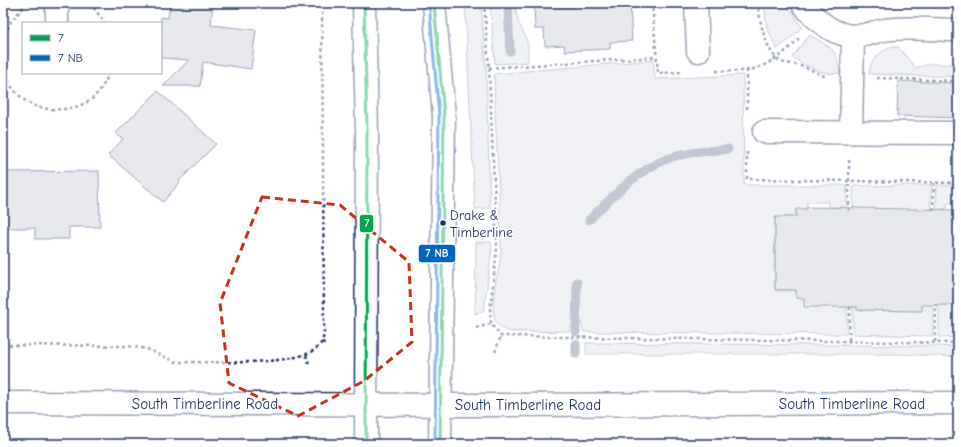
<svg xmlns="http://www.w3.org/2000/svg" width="961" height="447" viewBox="0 0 961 447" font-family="'Comic Neue',sans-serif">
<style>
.green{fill:#dee1e7;stroke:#7c88a2}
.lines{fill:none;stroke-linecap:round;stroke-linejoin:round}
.stream{stroke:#77839f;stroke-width:9}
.building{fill:#caceda;stroke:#1b2f5e}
.minor-casing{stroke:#1b2f5e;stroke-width:25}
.major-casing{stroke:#1b2f5e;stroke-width:25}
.path{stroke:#1b2f5e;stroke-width:2.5;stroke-dasharray:3 3;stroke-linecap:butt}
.minor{stroke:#fff;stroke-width:22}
.major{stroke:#fff;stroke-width:22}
.bus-1-casing{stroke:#fff;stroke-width:6}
.bus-2-casing{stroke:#fff;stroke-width:6}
.bus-1{stroke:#00a651;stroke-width:3}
.bus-2{stroke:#0065bd;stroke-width:3}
.marked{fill:none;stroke:#c8321e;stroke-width:3;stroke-dasharray:8 5;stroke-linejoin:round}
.bus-dot{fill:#1b2f5e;stroke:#fff;stroke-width:1.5}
.labels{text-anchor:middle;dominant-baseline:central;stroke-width:3;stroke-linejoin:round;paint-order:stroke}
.bus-label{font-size:14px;fill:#1b2f5e;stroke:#fff;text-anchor:start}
.street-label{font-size:15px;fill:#1b2f5e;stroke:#fff}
.line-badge{stroke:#fff;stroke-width:1.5}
.badge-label{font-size:11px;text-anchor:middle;font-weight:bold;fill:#fff}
</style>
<rect width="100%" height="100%" fill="#fff"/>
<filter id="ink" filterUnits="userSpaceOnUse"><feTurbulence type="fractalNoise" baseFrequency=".025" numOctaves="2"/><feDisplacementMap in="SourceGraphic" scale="8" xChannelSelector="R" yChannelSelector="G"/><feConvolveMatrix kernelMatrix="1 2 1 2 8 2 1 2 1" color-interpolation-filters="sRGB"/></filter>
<g filter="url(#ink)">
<!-- green -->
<path class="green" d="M465,3H481L486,68L490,208L475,209Z
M490,3H514L519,24L525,35L528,45V62L495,64Z
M764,3H785L802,27L789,40L777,49L767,28Z
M810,35C831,49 836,46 840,73C825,76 804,66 792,57Z
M893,47H898L916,68L929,64H958V77L869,74C870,60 880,51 893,47Z
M653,60L655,79L743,75L744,185H847V211H845V207H828V202H807V209L796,217H775V290H796V298L847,307V334L584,332L580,320L579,282H573L574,320L570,331L513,332C505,331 498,328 495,319C488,295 502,270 501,246C500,189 495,131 494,74Z
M932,185L930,210L853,211V186Z
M937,185H958V203H947V208L936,210Z
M476,242H491L492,247L484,310L475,314Z
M922,304L933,305V336L853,334V307H857V310L921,311Z
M939,305H958V338L939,337Z
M586,343L935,346L958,347V357L901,354H586Z"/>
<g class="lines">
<!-- stream -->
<path class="stream" d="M508,4L510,51
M589,220C611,198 637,170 667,159C686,152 708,151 728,149
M576,332L577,282
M576,344V354"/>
</g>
<!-- building -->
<path class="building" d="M170,3H213L211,25L256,30L251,69L203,62L200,86H163L189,60L161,58V17L168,18Z
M534,3H630L632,41L610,42V49L565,51L564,45L545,46L544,29H535Z
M898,81L958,83V118L897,116Z
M158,91L216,144L179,181L180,182L163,202L108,155L123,139L115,134Z
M99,171L100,227H69V239H35V228H3V172Z
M807,207L958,210V305H922V311L857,310V307H804V298H796V290H775V217H796V209H807Z"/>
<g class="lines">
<!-- minor casing -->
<g class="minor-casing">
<path id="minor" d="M57,3V23
M696,3L698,51
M802,3C817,22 838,40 864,35C871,34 877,31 884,30C906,26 936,30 958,30
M764,132L958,133
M851,132L853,36"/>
</g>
<!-- major casing -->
<g class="major-casing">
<path id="major" d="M364,3L367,131L366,444
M434,3L444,116L440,444
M3,403L492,405L958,403"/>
</g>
<!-- path -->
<path class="path" d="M90,3L105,23
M484,3L489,68L497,248L490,310L491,324L501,336L958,343
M652,3L658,73L683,72
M758,3C759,19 766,55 782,62C787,64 793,64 798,65C808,68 817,73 827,77
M3,40L11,21L22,9L24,3
M489,68L656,57
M3,70C7,82 17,96 29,103C44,113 79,111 93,98C100,91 106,82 109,73
M747,70V111
M716,71C728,71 741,72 753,69C770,65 789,50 800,37
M877,78L958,81
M747,152V179L958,183
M933,210L934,183
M849,211V158
M476,328L491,324
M849,340L850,307
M322,342L327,344
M935,342L936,304
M3,345L128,346L147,349L176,362H187C215,362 301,366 318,347C324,341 324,334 324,327L322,3
M495,352L501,336
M306,355L309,364"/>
<!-- minor -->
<use href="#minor" class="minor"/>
<!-- major -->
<use href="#major" class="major"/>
<!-- bus-1 casing -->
<g class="bus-1-casing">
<path id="bus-1" d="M364,3L367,131L366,444
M434,3L444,116L440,444"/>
</g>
<!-- bus-2 casing -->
<g class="bus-2-casing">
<path id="bus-2" d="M429,3L439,116L435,444"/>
</g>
<!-- bus-1 -->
<use href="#bus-1" class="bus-1"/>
<!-- bus-2 -->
<use href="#bus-2" class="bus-2"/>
</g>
</g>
<!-- marked area -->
<path d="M0 0H961V447H0ZM262,197L340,205L409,262L412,342L364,381L298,416L229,383L220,303Z" fill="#fff" fill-opacity=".55" fill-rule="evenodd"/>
<path class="marked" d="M262,197L340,205L409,262L412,342L364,381L298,416L229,383L220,303Z"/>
<!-- markers -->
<circle class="bus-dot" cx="443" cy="223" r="3.5"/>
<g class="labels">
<!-- bus labels -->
<g class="bus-label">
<text x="450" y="215">Drake &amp;<tspan x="450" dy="17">Timberline</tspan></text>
</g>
<!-- street labels -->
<g class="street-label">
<text x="205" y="404">South Timberline Road</text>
<text x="852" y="404">South Timberline Road</text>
<text x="528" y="405">South Timberline Road</text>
</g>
</g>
<g class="line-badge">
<rect x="359" y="214" width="15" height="19" rx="4" fill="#00a651"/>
<rect x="418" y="244" width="38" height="19" rx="4" fill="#0065bd"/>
</g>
<g class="badge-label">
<text x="367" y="227">7</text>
<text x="437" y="257">7 NB</text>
</g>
<!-- margin -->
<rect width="961" height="447" fill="none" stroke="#fff" stroke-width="16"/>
<rect x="8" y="8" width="945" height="431" fill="none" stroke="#1b2f5e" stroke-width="1.5" filter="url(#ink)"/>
<!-- legend -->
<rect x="22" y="22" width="140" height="52" fill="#ffffff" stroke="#a4acbf"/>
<rect x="30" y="35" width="20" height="6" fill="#00a651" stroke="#a4acbf"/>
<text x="58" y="42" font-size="12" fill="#1b2f5e">7</text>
<rect x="30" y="55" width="20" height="6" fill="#0065bd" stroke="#a4acbf"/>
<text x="58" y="62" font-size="12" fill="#1b2f5e">7 NB</text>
</svg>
